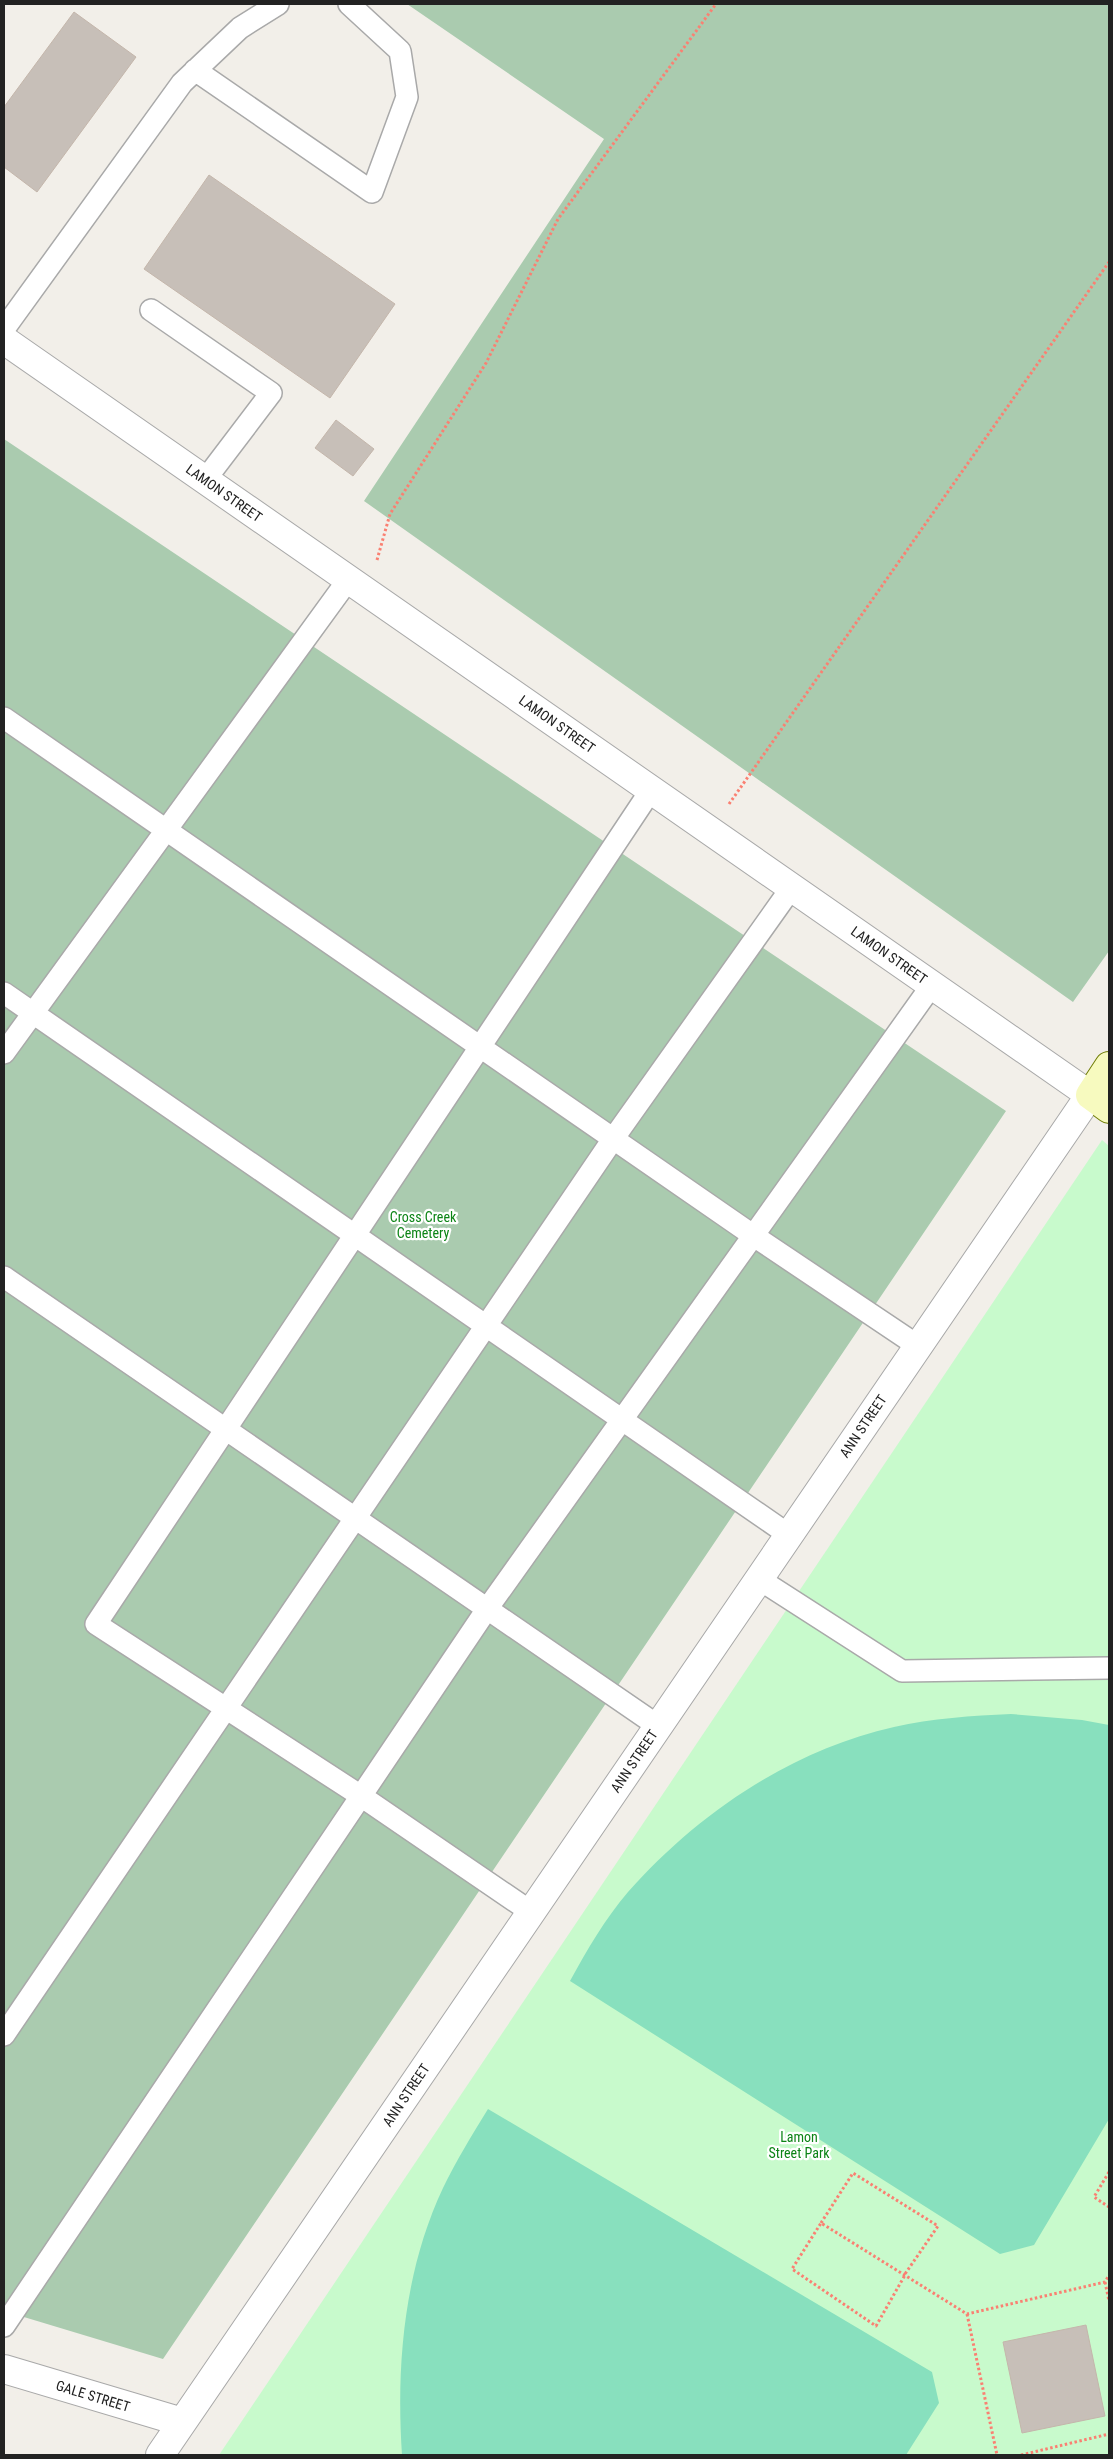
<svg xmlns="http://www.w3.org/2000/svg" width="1113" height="2459" viewBox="0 0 1113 2459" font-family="'Roboto Condensed',sans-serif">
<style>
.cemetery{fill:#aacbaf}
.park{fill:#c8facc}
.pitch{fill:#88e0be}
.building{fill:#c7bfb8;stroke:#c4b6ab}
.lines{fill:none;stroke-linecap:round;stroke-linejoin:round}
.lane-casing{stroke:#a9a9a9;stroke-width:24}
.street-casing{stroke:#a9a9a9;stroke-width:30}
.secondary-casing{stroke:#707d05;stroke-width:30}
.path{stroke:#fa8072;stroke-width:3;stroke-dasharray:2.5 2.5;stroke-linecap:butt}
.lane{stroke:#fff;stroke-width:21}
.street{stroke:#fff;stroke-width:28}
.secondary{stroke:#f7fabf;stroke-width:28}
.labels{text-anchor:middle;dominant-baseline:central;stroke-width:4.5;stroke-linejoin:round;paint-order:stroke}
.street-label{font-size:14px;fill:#222;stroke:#fff}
.park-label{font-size:14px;fill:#0c8416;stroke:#fff}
</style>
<rect width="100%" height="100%" fill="#f2efe9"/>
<!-- cemetery -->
<path class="cemetery" d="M407,4H1109V951L1073,1002L364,501L604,139Z
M4,439L1006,1111L163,2359L4,2311Z"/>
<!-- park -->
<path class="park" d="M1102,1140L1109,1146V2455H219Z"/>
<!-- pitch -->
<path class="pitch" d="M1011,1714L1082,1720L1109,1725V2119L1034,2245L1000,2254L570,1981C587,1950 605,1919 628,1892C697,1814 791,1750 894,1727C932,1718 972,1716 1011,1714Z
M488,2109L932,2372L939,2403L906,2455H402C396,2365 404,2271 443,2188C456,2161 472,2135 488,2109Z"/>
<!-- building -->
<path class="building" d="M74,12L136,57L37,192L4,167V107Z
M209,175L395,304L330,398L144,269Z
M336,420L374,449L353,476L315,448Z
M1086,2325L1105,2416L1022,2433L1003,2342Z"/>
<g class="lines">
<!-- lane casing -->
<g class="lane-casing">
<path id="lane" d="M195,70L372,192L407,97L400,51L349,4
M151,310L271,393L205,480
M4,329L182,83L240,28L278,4
M4,718L754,1236L918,1346
M4,993L789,1535
M4,1053L348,580
M4,1277L658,1726
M759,1579L902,1671L1109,1668
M531,1912L361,1796L96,1624L651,790
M4,2035L613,1139L792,887
M4,2326L487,1609L932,985"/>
</g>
<!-- street casing -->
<g class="street-casing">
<path id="street" d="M4,340L1090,1095L160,2455
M4,2369L182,2422"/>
</g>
<!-- secondary casing -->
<g class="secondary-casing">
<path id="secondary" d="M1109,1066L1090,1095L1109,1109"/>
</g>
<!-- path -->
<path class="path" d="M377,560L390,514L486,363L558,219L716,4
M729,804L1109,262
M1109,2172L1094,2197L1109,2207
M821,2223L853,2173L938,2226L905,2274V2275L876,2326L792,2269L821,2223L967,2314L1105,2282L1109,2275
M1105,2282L1109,2301
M967,2314L997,2455
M1021,2455L1109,2434"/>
<!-- lane -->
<use href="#lane" class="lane"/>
<!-- street -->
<use href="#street" class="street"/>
<!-- secondary -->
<use href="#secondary" class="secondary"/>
</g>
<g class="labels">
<!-- street labels -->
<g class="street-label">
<text transform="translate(224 493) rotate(35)">LAMON STREET</text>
<text transform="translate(557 724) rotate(35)">LAMON STREET</text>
<text transform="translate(889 955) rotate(35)">LAMON STREET</text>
<text transform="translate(863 1426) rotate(-56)">ANN STREET</text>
<text transform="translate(634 1761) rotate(-56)">ANN STREET</text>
<text transform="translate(406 2095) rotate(-56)">ANN STREET</text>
<text transform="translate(93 2396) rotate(17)">GALE STREET</text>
</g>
<!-- park labels -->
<g class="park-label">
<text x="423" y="1217">Cross Creek<tspan x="423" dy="16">Cemetery</tspan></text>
<text x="799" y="2137">Lamon<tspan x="799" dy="16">Street Park</tspan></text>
</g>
</g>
<!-- border -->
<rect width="1113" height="2459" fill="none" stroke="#222222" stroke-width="10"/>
</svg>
